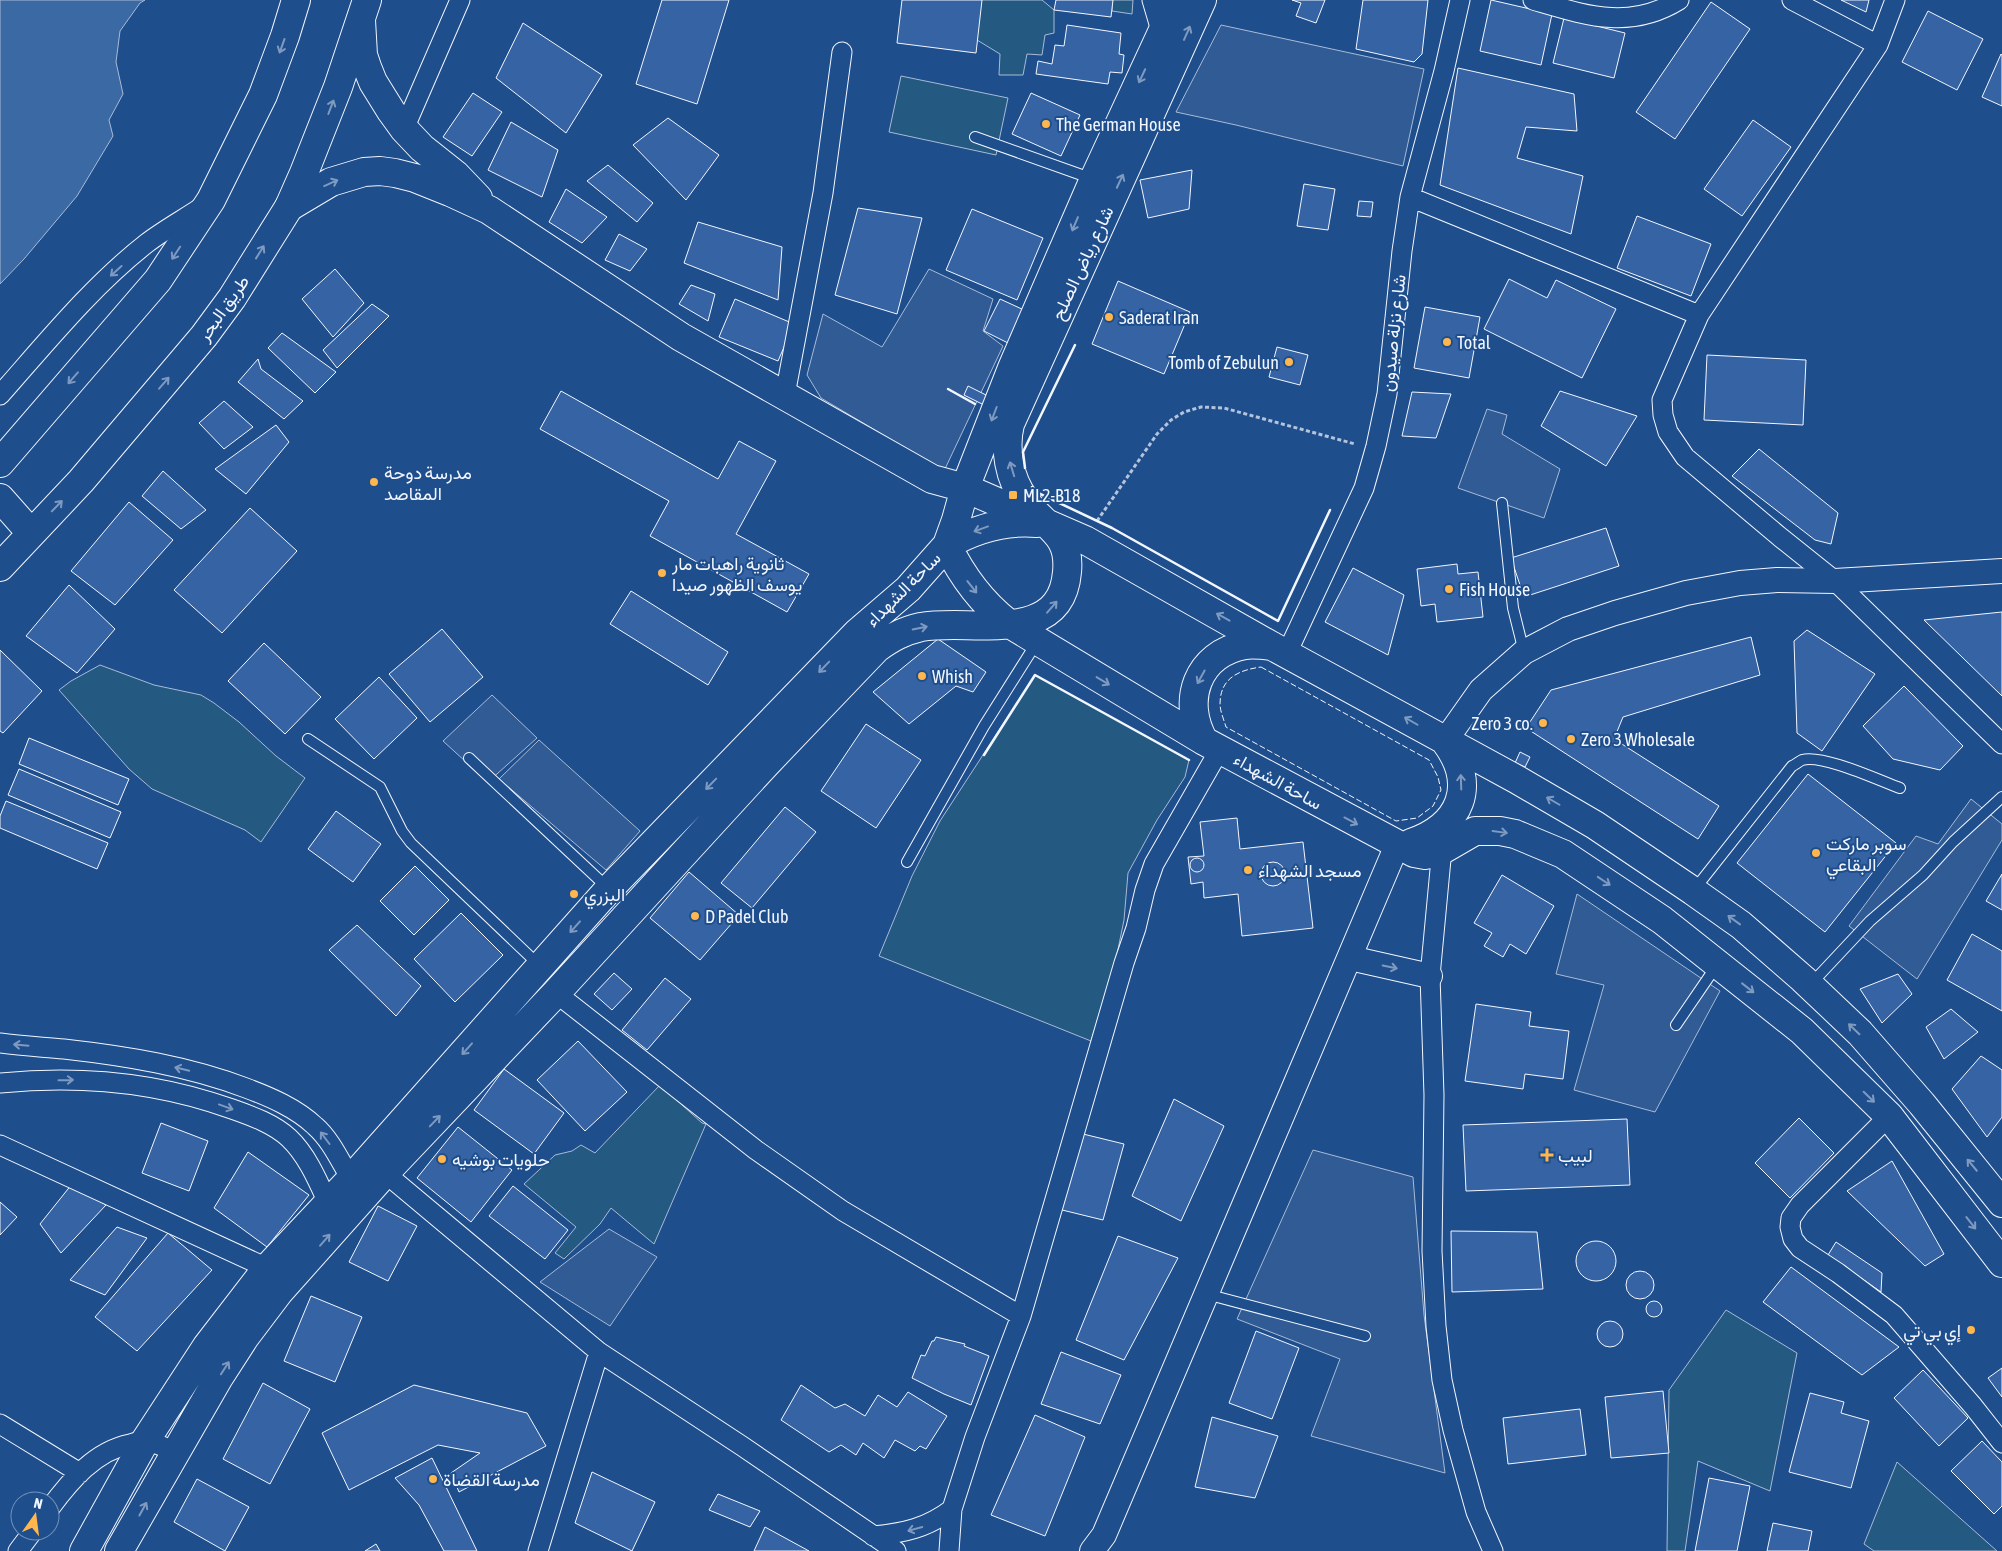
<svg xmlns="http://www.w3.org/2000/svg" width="2002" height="1551" viewBox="0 0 2002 1551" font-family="'Asap Condensed',Vazirmatn,sans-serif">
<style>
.green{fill:#245a82;stroke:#a8bbd7}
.parking{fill:#305b95;stroke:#a8bbd7}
.water{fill:#3b69a3;stroke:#a8bbd7}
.building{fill:#3563a3;stroke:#f2f6ff}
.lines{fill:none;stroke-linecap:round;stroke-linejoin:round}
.service-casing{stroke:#f2f6ff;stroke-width:12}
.minor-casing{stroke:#f2f6ff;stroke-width:21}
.tertiary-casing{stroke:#f2f6ff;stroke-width:26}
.primary-casing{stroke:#f2f6ff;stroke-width:30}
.trunk-casing{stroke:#f2f6ff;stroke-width:30}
.path{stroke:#b3c4dc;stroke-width:3;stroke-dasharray:4 2.5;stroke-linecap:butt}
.service{stroke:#1f4e8c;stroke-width:10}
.minor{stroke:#1f4e8c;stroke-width:19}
.tertiary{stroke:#1f4e8c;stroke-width:24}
.primary{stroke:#1f4e8c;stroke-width:28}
.trunk{stroke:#1f4e8c;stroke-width:28}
.fence{stroke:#f2f6ff;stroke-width:1;stroke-dasharray:6 2.5;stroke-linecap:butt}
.wall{stroke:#f2f6ff;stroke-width:2.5}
.oneway{stroke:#7e9ac0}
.poi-dot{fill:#ffb74d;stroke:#1f4e8c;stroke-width:2}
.labels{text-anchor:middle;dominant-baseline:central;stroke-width:4;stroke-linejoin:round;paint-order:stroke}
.poi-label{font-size:18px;fill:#f2f6ff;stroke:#1f4e8c;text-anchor:start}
.street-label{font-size:18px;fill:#f2f6ff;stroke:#1f4e8c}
</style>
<rect width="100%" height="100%" fill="#1f4e8c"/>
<!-- green -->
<path class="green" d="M977,0H1042L1054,10V33L1045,35L1042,55L1027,54L1023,75H999L1000,54L977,40Z
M1112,0H1133L1132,14L1112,11Z
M901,76L1008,98L996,155L889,132Z
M100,665L154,685L201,695L214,703L239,722L276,756L305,778L261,842L245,830L152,789L129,769L59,690L71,681Z
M1035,675L1189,760L1185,777L1157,820L1128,873L1124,920L1115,964L1091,1041L879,956L912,876L940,821Z
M660,1085L702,1123L706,1124L654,1244L611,1208L600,1224L564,1259L555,1253L576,1227L524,1184L555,1155L572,1151L581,1145L595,1153Z
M1726,1310L1797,1353L1770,1491L1698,1461L1685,1551H1667L1669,1390Z
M1897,1462L1997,1551H1874L1864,1544Z"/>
<!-- parking -->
<path class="parking" d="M1221,25L1424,69L1403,166L1236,125L1176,112Z
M929,269L993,299L983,331L1003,346L944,471L821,398L807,375L823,314L882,347Z
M1487,409L1507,415L1502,434L1560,469L1544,518L1458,488Z
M492,695L537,738L488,782L443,741Z
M539,740L640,831L606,870L499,779Z
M1971,799L2002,824V840L1917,979L1849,926L1916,836L1938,844Z
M1577,894L1720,991L1655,1112L1574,1090L1604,985L1556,974Z
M1313,1150L1413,1177L1424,1315L1445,1473L1311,1436L1340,1359L1237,1319Z
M609,1229L657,1257L610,1326L540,1282Z"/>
<!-- water -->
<path class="water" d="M0,0H145L140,3L120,31L116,62L123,94L109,120L113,136L77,196L24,259L0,284Z"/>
<!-- building -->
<path class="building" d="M662,0H729L697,104L636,84Z
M902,0H982L976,53L897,43Z
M1056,0H1113L1111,17L1054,10Z
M1292,0H1325L1316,23L1296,16L1301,3Z
M1363,0H1428L1422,54L1414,62L1356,49Z
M1491,0L1552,14L1541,65L1480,51Z
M1841,0H1869L1866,12Z
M1711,2L1750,29L1675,139L1636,112Z
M1928,11L1983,39L1957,90L1902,62Z
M1564,18L1625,33L1614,78L1553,63Z
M523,23L602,75L566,133L496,78Z
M1067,25L1121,33L1119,54L1124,55L1122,73L1110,72L1108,84L1036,74L1038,61L1052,64L1055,45L1064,46Z
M2001,54L2002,55V106L1982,97Z
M1458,68L1574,94L1577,131L1526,127L1517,158L1583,176L1571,234L1440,185Z
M473,93L502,112L472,156L443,137Z
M1031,93L1080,115L1061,156L1012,134Z
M668,118L719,155L686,200L633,145Z
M1753,120L1791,147L1742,216L1704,189Z
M511,122L558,150L542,197L488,170Z
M608,165L653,203L637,222L587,181Z
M1192,170L1189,209L1148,218L1140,180Z
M1304,184L1335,189L1328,230L1297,226Z
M566,189L607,217L582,243L549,222Z
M1359,201L1373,202L1371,217L1357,216Z
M858,208L922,218L897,314L835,295Z
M972,209L1043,238L1017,300L946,270Z
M1637,216L1711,244L1691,296L1617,268Z
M698,222L782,247L778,300L684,263Z
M619,234L647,249L630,271L605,260Z
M335,269L364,303L333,337L302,299Z
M1509,279L1547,298L1556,280L1616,309L1582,378L1484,329Z
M1118,281L1190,312L1164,374L1092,344Z
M691,285L715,294L708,321L679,304Z
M735,299L794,324L778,361L719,337Z
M1000,299L1024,310L1008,343L984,331Z
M372,304L389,316L337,368L323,350Z
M1425,307L1480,317L1469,378L1414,368Z
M282,333L336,372L315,393L268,348Z
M1277,347L1308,355L1300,385L1269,377Z
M1707,355L1806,360L1803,425L1704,420Z
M258,359L261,369L303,401L284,419L238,382Z
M968,386L988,396L984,405L964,395Z
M561,391L718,479L739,441L776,461L736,534L809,574L787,612L650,536L669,501L540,429Z
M1560,391L1637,416L1606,466L1541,426Z
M1412,392L1451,394L1436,438L1402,436Z
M224,401L253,427L224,449L199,423Z
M276,425L289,442L246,494L215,469Z
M1759,449L1838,513L1831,544L1815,540L1732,476Z
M163,471L206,510L181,529L142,496Z
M129,502L173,540L115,605L71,571Z
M250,508L297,551L222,633L174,590Z
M1606,528L1619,566L1524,597L1511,558Z
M1457,564L1458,574L1478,572L1483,617L1437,622L1435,604L1421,606L1417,569Z
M1353,568L1404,595L1388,655L1325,622Z
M69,585L115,629L77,673L26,636Z
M631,591L728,652L708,685L610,624Z
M2002,612V696L1924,620Z
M442,629L483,677L430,722L389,674Z
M1807,630L1875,674L1822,751L1797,733L1794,641Z
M1751,637L1760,675L1623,717L1614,739L1719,806L1698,839L1526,728L1551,690Z
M938,639L986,672L973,692L956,686L909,724L873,692Z
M264,643L321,697L285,734L228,681Z
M0,650L42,691L3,733L0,731Z
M379,677L417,718L374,759L335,719Z
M1904,686L1963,746L1940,770L1893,759L1863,726Z
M866,724L921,760L876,828L821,791Z
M29,738L129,779L118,805L19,764Z
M1520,752L1530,757L1525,767L1515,763Z
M19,769L121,812L110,838L8,795Z
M1808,774L1896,843L1825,932L1737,863Z
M6,801L108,843L97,869L0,828V816Z
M785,807L816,832L752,908L721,883Z
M336,811L381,844L353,882L308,849Z
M1237,818L1240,849L1303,842L1313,928L1242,936L1238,894L1204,898L1203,882L1191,884L1188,857L1204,856L1200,822Z
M1190 865a7 7 0 1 1 14 0a7 7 0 1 1-14 0Z
M1261 874a12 12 0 1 1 24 0a12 12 0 1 1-24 0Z
M415,866L449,900L414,935L380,901Z
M689,872L739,915L700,960L650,918Z
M2002,874V910L1986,901Z
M1502,875L1554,906L1526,954L1510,944L1503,957L1484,946L1492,933L1474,923Z
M461,913L503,955L455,1002L414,959Z
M357,925L421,986L396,1016L329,950Z
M1972,934L2002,951V1011L1947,980Z
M614,973L632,989L612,1010L594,994Z
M1898,974L1912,994L1882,1023L1860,989Z
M665,978L691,999L647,1050L622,1030Z
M1476,1004L1531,1012L1529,1026L1569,1031L1563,1079L1525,1074L1523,1089L1465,1081Z
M1951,1009L1978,1032L1944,1059L1926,1027Z
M578,1041L627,1092L585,1131L537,1080Z
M1981,1056L2002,1070V1117L1987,1137L1952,1089Z
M504,1069L564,1113L534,1154L474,1110Z
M1174,1099L1224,1126L1181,1221L1132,1196Z
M1799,1118L1834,1153L1790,1198L1755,1163Z
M1627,1119L1630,1185L1466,1191L1463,1125Z
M161,1123L208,1141L189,1191L142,1173Z
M458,1127L512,1170L471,1222L417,1178Z
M1079,1133L1124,1144L1103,1220L1058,1209Z
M248,1152L309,1195L267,1247L214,1208Z
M1892,1161L1944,1254L1925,1266L1847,1191Z
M72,1184L106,1205L61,1253L40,1224Z
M513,1186L568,1230L545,1259L489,1216Z
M0,1202L17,1217L0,1235Z
M378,1206L417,1226L388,1281L349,1262Z
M117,1227L147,1238L105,1295L70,1280Z
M1451,1231L1537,1232L1543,1289L1452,1292Z
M168,1233L212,1270L137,1351L95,1317Z
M1118,1236L1178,1258L1124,1360L1076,1340Z
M1576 1261a20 20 0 1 1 40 0a20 20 0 1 1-40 0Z
M1836,1242L1882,1273L1881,1292L1828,1255Z
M1791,1267L1899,1347L1862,1375L1763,1302Z
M1626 1285a14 14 0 1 1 28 0a14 14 0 1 1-28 0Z
M311,1296L362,1317L335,1382L284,1361Z
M1646 1309a8 8 0 1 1 16 0a8 8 0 1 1-16 0Z
M1597 1334a13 13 0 1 1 26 0a13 13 0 1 1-26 0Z
M1256,1331L1299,1348L1272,1419L1229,1403Z
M936,1337L965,1344L964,1346L989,1356L971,1405L944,1394L912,1378L921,1355L925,1356L932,1341H934Z
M1061,1352L1121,1375L1100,1424L1041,1404Z
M2002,1368V1397L1988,1378Z
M1923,1370L1968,1418L1939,1446L1894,1398Z
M263,1383L310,1409L270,1484L223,1459Z
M414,1385L527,1413L546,1446L459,1492L451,1473L480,1453L438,1445L349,1490L322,1433Z
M801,1385L835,1408L845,1404L865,1416L878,1395L897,1407L908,1392L947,1416L926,1449L920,1446L915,1451L895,1440L884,1458L863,1443L856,1455L841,1445L829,1452L781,1420Z
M1663,1391L1669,1453L1611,1458L1605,1397Z
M1810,1393L1844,1402L1841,1413L1869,1421L1851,1488L1789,1472Z
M1580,1409L1586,1455L1508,1464L1503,1418Z
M1035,1415L1085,1437L1045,1536L991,1515Z
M1212,1417L1278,1436L1255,1498L1195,1487Z
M1982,1441L2002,1462V1506L1994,1514L1951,1471Z
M432,1458L477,1551H444L419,1505L395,1478Z
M592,1472L655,1502L632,1551L575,1523Z
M1709,1478L1750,1486L1737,1551H1695Z
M197,1479L249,1507L225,1551L174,1522Z
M718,1494L760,1511L750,1527L709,1510Z
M1773,1523L1812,1531L1808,1551H1767Z
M765,1527L809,1551H754Z
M376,1544L380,1551H365Z"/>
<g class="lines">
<!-- service casing -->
<g class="service-casing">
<path id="service" d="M975,137L1093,179
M1502,503L1513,608L1524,652
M308,739L380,787L402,831L411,843L540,966
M469,758L609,889
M907,862L984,726L1037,642
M1694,890L1792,766C1795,765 1798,762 1802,760C1823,754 1878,780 1900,788
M1810,985L1870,921L1923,875L1953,842L2002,797
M1676,1025L1717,965
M1206,1294L1365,1336"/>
</g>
<!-- minor casing -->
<g class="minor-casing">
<path id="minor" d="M1152,0L1162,34
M1533,0C1585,15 1629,31 1679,0
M1792,0L1878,45L1895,0
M1878,45L1699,315L1662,400L1663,415L1668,432L1685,457L1780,537L1835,581L2002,744
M404,129L460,0
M1410,197L1699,315
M0,395C46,343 92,286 147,243C164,230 184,219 202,207
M785,395L823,193L842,52
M1287,653L1364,488L1376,446L1387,394L1402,251L1410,197L1444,71L1460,0
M1440,842L1441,859L1430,976L1434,1095L1432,1251L1436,1326L1442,1380L1453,1430L1476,1512L1493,1551
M556,993L756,1150L843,1211L1021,1316
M0,1043C21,1046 43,1047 64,1049C126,1056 188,1066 246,1088C270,1097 296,1108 315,1126C331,1140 340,1161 351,1179
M0,1083C79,1075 157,1082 232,1109C252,1116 274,1124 289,1138C307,1155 318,1181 328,1203
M1889,1116L1800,1205L1791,1218L1790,1227L1793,1239L1800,1248L1838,1273L1894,1315L1973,1406L2002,1443
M0,1145L267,1268
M385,1173L599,1352L742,1446L896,1551
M0,1424L80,1473
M50,1508C70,1481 95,1451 130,1444C135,1443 141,1440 146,1441C155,1442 166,1448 175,1452
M873,1536C904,1533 927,1528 952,1509
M18,1551L33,1531
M538,1551L599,1352
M949,1551L952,1509L975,1437L1021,1316L1124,963L1136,928L1145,890L1154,864L1220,749"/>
</g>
<!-- tertiary casing -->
<g class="tertiary-casing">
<path id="tertiary" d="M1445,741L1481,690L1524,652L1568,629L1615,613L1686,593L1740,583L1777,580L1835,581L2002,571
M1350,958L1430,976
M1092,1551L1104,1535L1397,845"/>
</g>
<!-- primary casing -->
<g class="primary-casing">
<path id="primary" d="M361,20L363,55L367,67L373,82L391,111L404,129L422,148L456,175L478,198
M289,207L331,182L364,172L380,171L395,173L415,178L450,192L489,210L681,337L932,479L965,488L1085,540L1272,646L1516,779L1595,825L1693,891L1741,925L1803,979L1860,1033L1922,1104L2002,1203
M1037,523C1004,520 975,529 947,545C962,576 981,602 1008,623L1204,741L1414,853L1425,855L1437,853L1475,831H1500L1515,834L1563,854L1662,920L1802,1031L1889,1116L2002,1263
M1204,741C1181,701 1197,654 1245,645C1253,644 1263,645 1272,646
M1411,843C1461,826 1478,785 1445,741
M84,1551L145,1441L207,1346L267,1268L351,1179L609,889L858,632L908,589L947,545L956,520L965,488L1012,368L1094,179L1177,0
M119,1551L218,1379L245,1337L279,1292L385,1173L556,993L766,764L877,648C891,638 903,631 921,627C970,618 1061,647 1067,572C1071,532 1044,528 1025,500C1009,479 1004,448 1010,424L1202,0"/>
</g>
<!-- trunk casing -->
<g class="trunk-casing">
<path id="trunk" d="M0,463L158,280L211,200L263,95L285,36L296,0
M0,498L31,533
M0,567L81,481L204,336L232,298L289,207L304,173L338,87L367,0"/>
</g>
<!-- path -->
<path class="path" d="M1097,521L1157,434L1171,420L1184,412L1201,407L1224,408L1355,444"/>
<!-- service -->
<use href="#service" class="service"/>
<!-- minor -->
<use href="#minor" class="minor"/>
<!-- tertiary -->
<use href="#tertiary" class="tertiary"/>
<!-- primary -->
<use href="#primary" class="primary"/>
<!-- trunk -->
<use href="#trunk" class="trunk"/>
<!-- fence -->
<path class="fence" d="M1261,667L1429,760L1438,777L1441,790L1433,806L1417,818L1396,821L1226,727C1224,720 1220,711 1220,704C1220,678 1239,670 1261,667Z"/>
<!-- wall -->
<path class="wall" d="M948,389L975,404
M1025,468L1023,452L1075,345
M1032,487L1036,492L1112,528L1278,621L1330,510
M984,755L1035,675L1189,760"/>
</g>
<!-- one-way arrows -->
<defs><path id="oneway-shaft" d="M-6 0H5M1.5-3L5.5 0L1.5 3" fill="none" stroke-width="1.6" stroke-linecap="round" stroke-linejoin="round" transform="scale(1.25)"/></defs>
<g class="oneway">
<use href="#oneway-shaft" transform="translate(1187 33) rotate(-66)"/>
<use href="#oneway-shaft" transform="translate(282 46) rotate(110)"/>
<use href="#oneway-shaft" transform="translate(1142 76) rotate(115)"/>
<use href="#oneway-shaft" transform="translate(331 107) rotate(-69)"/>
<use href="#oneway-shaft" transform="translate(1120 181) rotate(-65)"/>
<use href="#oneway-shaft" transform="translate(331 183) rotate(-24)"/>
<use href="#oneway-shaft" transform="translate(1075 224) rotate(113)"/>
<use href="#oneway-shaft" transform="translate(260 252) rotate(-58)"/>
<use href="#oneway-shaft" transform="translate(176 253) rotate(123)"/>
<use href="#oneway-shaft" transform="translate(116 271) rotate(138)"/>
<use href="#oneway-shaft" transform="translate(73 378) rotate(131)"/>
<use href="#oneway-shaft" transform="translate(164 383) rotate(-49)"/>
<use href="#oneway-shaft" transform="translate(994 414) rotate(111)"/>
<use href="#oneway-shaft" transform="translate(1012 469) rotate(-107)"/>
<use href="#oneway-shaft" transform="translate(57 506) rotate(-46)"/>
<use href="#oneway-shaft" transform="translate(981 529) rotate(160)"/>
<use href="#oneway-shaft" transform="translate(972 587) rotate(52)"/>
<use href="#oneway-shaft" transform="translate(1052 607) rotate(-49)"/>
<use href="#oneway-shaft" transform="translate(1223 617) rotate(-151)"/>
<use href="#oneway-shaft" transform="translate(920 628) rotate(-11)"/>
<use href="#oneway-shaft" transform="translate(824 667) rotate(134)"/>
<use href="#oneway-shaft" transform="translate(1201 677) rotate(119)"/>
<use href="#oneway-shaft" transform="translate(1103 681) rotate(31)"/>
<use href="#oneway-shaft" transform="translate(1411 721) rotate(-150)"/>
<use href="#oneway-shaft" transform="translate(1461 782) rotate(-92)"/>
<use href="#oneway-shaft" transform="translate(711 784) rotate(134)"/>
<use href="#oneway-shaft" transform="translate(1553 801) rotate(-150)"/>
<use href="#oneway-shaft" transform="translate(1351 821) rotate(28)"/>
<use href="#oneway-shaft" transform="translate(1500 832) rotate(8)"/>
<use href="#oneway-shaft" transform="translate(1604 881) rotate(34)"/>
<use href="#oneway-shaft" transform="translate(1734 920) rotate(-144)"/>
<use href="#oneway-shaft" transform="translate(575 927) rotate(132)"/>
<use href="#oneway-shaft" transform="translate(1390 967) rotate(12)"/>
<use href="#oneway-shaft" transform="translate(1748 988) rotate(38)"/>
<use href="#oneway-shaft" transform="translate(1854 1029) rotate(-136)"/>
<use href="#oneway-shaft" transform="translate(21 1045) rotate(-175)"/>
<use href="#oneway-shaft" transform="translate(467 1049) rotate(132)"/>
<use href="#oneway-shaft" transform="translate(182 1069) rotate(-166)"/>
<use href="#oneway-shaft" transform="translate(66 1080) rotate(-1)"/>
<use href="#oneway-shaft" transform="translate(1869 1097) rotate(44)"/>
<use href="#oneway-shaft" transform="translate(226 1107) rotate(20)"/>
<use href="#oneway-shaft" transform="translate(435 1121) rotate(-46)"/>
<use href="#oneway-shaft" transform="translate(325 1138) rotate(-127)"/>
<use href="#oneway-shaft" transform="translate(1972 1165) rotate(-130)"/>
<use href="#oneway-shaft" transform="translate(1971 1223) rotate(52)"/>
<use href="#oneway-shaft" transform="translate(325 1240) rotate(-49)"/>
<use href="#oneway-shaft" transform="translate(225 1368) rotate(-57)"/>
<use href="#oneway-shaft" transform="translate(143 1509) rotate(-61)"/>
<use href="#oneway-shaft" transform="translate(915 1529) rotate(165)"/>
</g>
<!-- markers -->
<g class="poi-dot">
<circle cx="1046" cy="124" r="5"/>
<circle cx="1109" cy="317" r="5"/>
<circle cx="1447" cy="342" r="5"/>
<circle cx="1289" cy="362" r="5"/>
<circle cx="374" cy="482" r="5"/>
<rect x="1008" y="490" width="10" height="10" rx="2.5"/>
<circle cx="662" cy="573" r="5"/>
<circle cx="1449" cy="589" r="5"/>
<circle cx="922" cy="676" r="5"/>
<circle cx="1543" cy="723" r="5"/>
<circle cx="1571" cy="739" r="5"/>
<circle cx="1816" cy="853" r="5"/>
<circle cx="1248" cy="870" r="5"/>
<circle cx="574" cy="894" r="5"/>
<circle cx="695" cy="916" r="5"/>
<path d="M1544.5 1147.5h5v5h5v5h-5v5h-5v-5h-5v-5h5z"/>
<circle cx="442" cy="1159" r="5"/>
<circle cx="1971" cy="1330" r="5"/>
<circle cx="433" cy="1479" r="5"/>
</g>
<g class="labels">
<!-- poi labels -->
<g class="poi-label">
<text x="1056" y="124">The German House</text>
<text x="1119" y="317">Saderat Iran</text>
<text x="1457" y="342">Total</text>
<text x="1279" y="362" text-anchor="end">Tomb of Zebulun</text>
<text x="384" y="472">مدرسة دوحة<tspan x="384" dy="21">المقاصد</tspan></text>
<text x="1023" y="495">ML2-B18</text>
<text x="672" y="563">ثانوية راهبات مار<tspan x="672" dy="21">يوسف الظهور صيدا</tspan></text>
<text x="1459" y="589">Fish House</text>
<text x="932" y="676">Whish</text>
<text x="1533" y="723" text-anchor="end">Zero 3 co.</text>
<text x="1581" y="739">Zero 3 Wholesale</text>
<text x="1826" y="843">سوبر ماركت<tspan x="1826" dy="21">البقاعي</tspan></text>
<text x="1258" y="870">مسجد الشهداء</text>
<text x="584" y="894">البزري</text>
<text x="705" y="916">D Padel Club</text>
<text x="1558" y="1155">لبيب</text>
<text x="452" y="1159">حلويات بوشيه</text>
<text x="1961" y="1330" text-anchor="end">إي بي تي</text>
<text x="443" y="1479">مدرسة القضاة</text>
</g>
<!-- street labels -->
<g class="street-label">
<text transform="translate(1082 263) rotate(-65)">شارع رياض الصلح</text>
<text transform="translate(223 308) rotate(-55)">طريق البحر</text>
<text transform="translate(1393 333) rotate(-84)">شارع نزلة صيدون</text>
<text transform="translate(903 589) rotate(-45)">ساحة الشهداء</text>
<text transform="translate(1278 781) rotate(29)">ساحة الشهداء</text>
</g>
</g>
<!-- north arrow -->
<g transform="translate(35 1516) rotate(14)"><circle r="24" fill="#1f4e8c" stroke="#7391ba"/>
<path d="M0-4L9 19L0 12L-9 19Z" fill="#ffb74d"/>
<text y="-8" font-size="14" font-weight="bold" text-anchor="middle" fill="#f2f6ff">N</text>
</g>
</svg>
